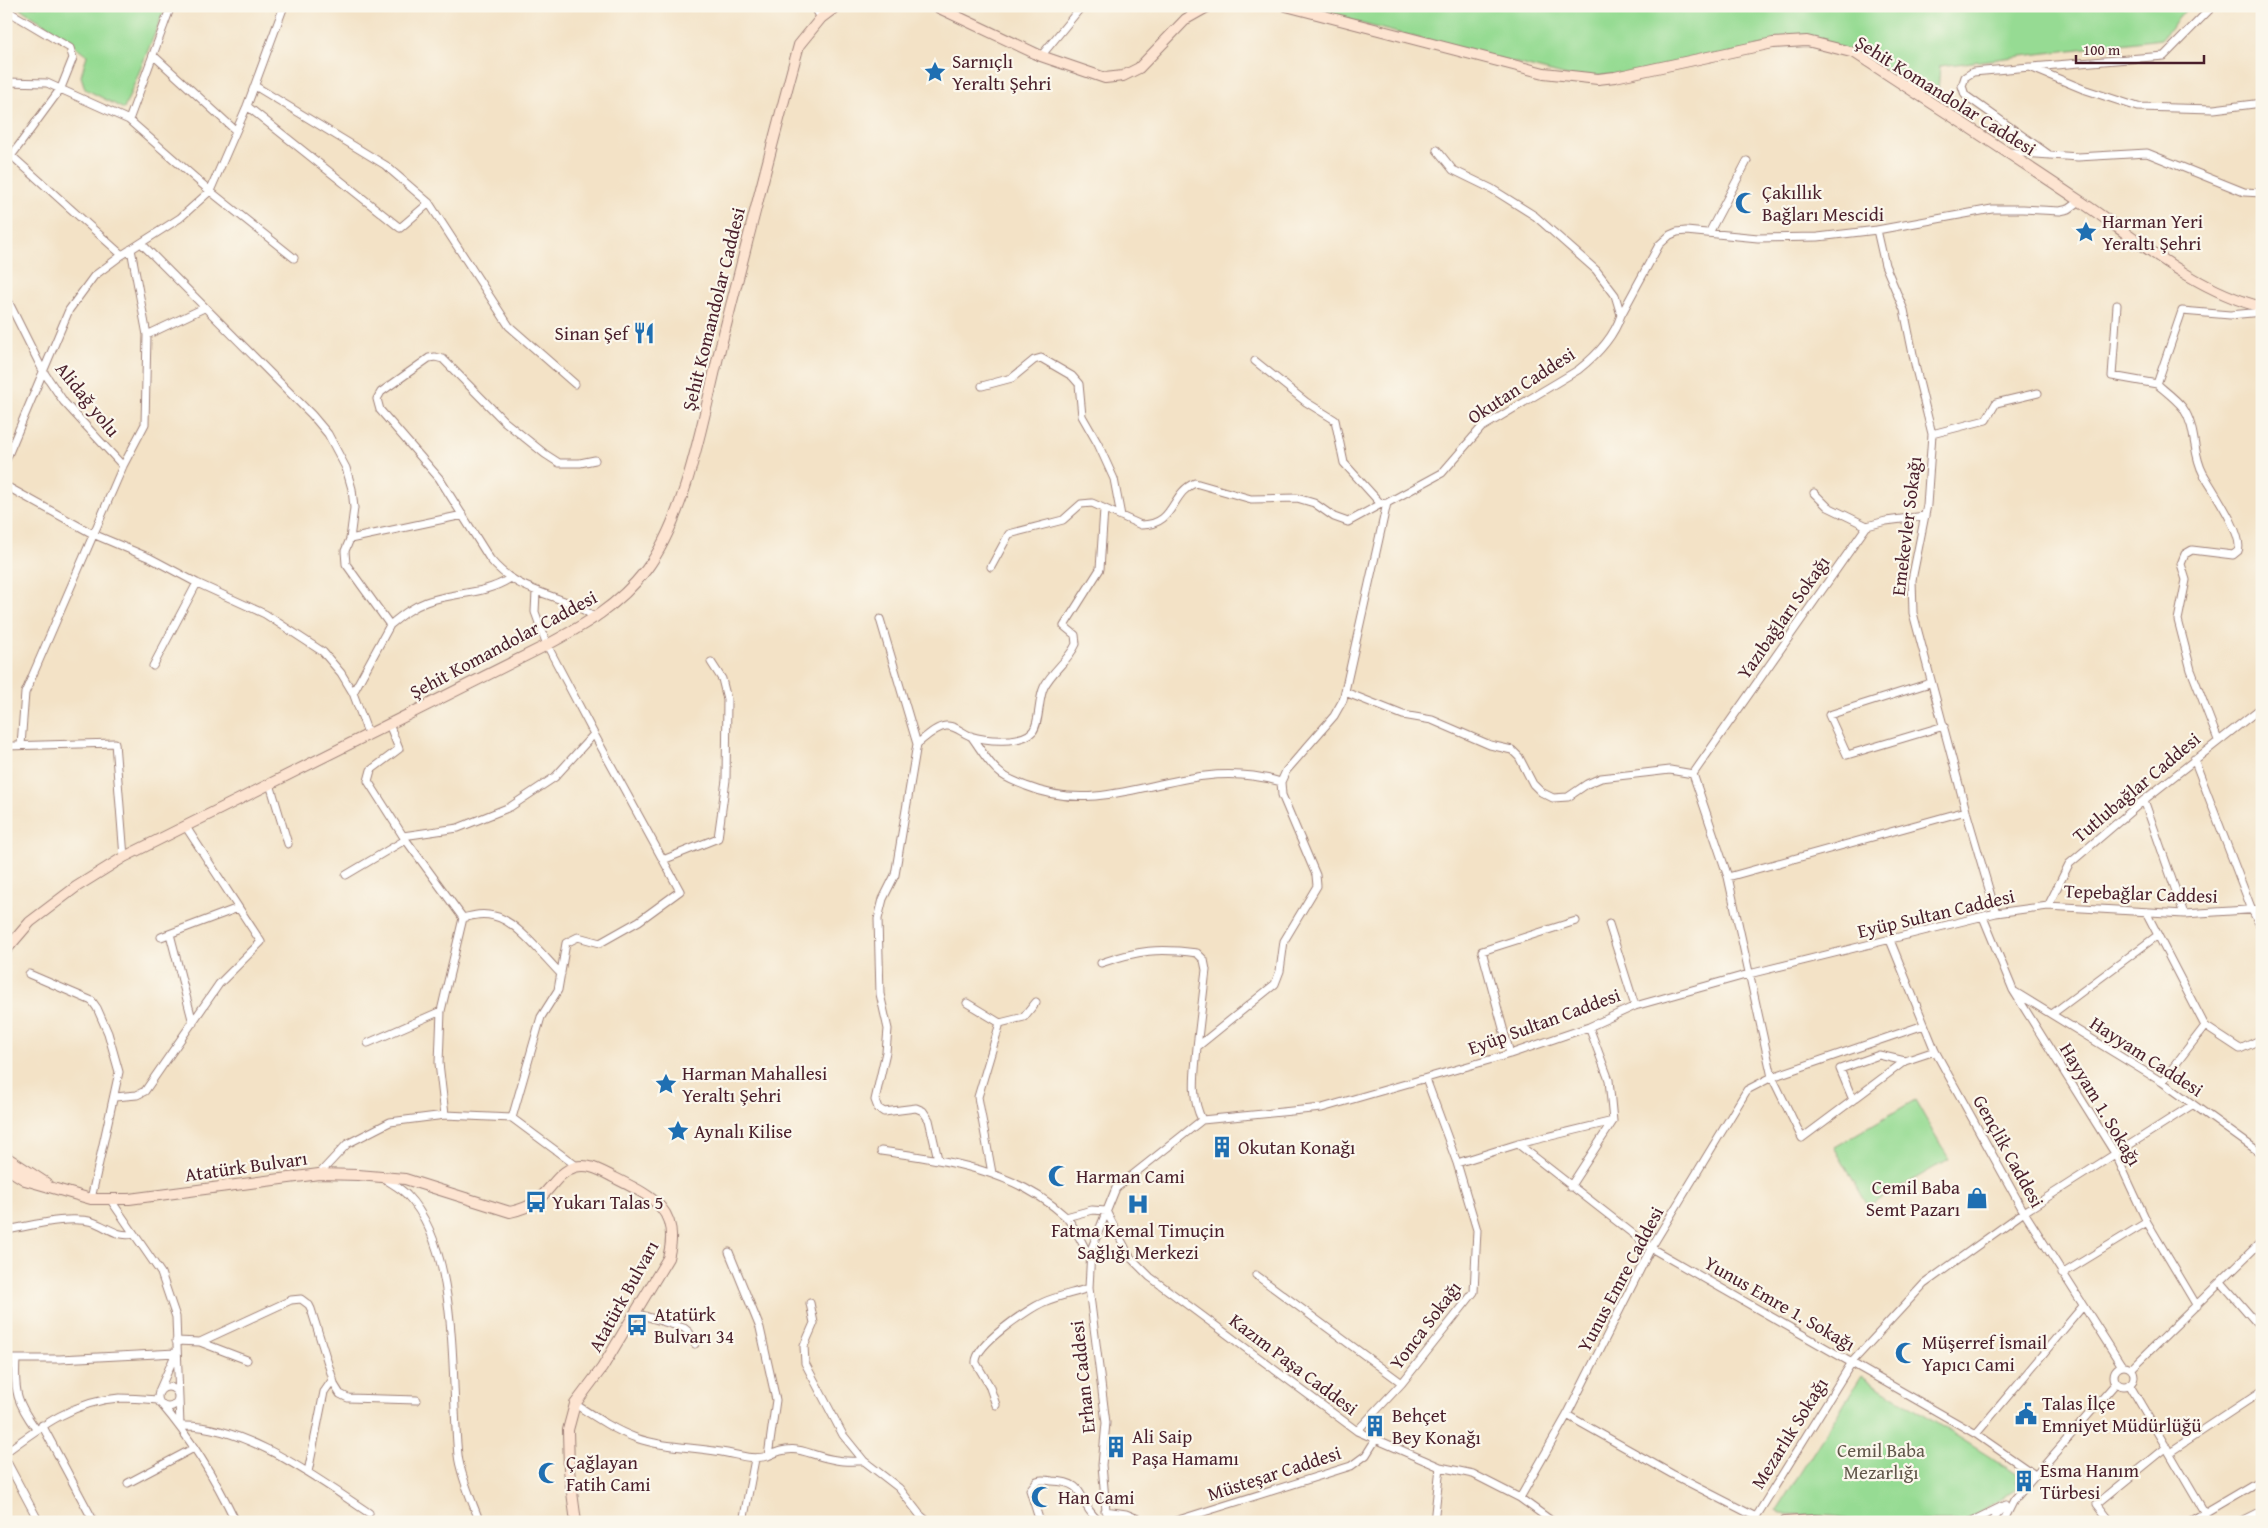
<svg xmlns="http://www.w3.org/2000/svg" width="2268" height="1528" viewBox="0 0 2268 1528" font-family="'Gentium Book Plus',serif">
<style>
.green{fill:#96db93;stroke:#707d5f}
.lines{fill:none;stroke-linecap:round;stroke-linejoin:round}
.street-casing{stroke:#9e8078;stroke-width:9}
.secondary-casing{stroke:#9e8078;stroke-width:12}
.street{stroke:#fff;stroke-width:7}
.secondary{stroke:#fde4d1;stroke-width:10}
.labels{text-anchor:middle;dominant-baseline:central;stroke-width:4.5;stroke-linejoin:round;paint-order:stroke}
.poi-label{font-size:19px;fill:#4a1f2b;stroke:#fbf7ec;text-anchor:start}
.street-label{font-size:19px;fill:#4a1f2b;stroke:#fbf7ec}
.park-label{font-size:19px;fill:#61574a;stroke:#fbf7ec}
</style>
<rect width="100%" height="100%" fill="#fbf7ec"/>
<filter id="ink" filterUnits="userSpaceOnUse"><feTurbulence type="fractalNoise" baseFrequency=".02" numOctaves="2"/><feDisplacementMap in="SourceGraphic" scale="10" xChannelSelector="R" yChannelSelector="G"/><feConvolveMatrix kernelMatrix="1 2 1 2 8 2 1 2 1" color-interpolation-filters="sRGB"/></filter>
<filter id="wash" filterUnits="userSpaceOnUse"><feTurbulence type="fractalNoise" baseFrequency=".0096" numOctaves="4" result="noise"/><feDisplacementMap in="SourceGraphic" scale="20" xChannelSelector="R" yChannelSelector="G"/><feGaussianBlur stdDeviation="1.12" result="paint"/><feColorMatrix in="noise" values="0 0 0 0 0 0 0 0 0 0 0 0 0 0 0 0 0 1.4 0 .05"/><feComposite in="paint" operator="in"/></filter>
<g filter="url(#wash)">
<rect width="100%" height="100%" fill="#f3e2c6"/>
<!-- green -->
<path class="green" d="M16,6H166L124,109L85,89L81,76L87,55L51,28Z
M1278,6H2189L2161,39L1940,66L1937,104L1860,54L1794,42L1631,74L1571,77L1343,19Z
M1915,1100L1949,1159L1868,1206L1834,1147Z
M1862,1376L2020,1476L2016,1483L2021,1487L1964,1522H1871L1832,1516L1781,1514L1776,1511Z"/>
</g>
<g filter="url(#ink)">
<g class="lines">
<!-- street casing -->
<g class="street-casing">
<path id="street" d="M814,6L821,18
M6,10L70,48L73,58L61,88L6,163
M153,55L235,130
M1041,56L1082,6
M2032,67L2164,56L2213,6
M6,82L47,83L129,120L210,191L294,258
M255,86L385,165L429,203L509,326L575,384
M247,106L400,228L429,203
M129,120L171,6
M1437,150L1453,170L1492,189L1535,216L1596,270L1615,295L1621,315
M2008,152L2078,157L2147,153L2244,192L2262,193
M2048,154L1965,95L1962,86L1965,77L1973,72L2030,67L2083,89L2138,107L2214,109L2262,103
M12,156L122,255
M1877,230L1885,265L1904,310L1916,369L1932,434L1927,505L1912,580L1913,613L1966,811L1996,913
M1709,233L1747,161
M141,243L312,415L328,434L346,468L352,489L354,508L350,539L345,551L346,564L390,625L353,693
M6,297L43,371L64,402L123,466
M2117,305L2112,376L2157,384
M147,335L204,308
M1255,361L1306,402L1335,420L1344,463L1381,504
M2157,384C2165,391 2176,399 2183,408C2197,428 2192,453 2203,473C2211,488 2245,536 2238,551L2233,555L2192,550L2185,554L2181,564L2186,580L2178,620L2191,670L2218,740
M2157,384L2182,311L2230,315L2262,312
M982,386L1012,378L1034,360L1041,358L1072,376L1079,384L1082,416L1098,444L1114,479L1121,516
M1932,434L1986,420L1996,403L2038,393
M6,460L69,310L94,276L122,255L180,218L210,191L247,106L284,6
M595,460L580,463H559L545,454L504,421L443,359L435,357L429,358L381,392L377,399L380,410L439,478L490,559C521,597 560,591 596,618
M6,486L93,534L150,558L197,583L265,614L323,652L341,673L353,693L368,733
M1814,493L1828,507L1867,526
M350,539L463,515
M991,567L1009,534L1063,520L1081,504L1092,503L1141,525C1176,525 1170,493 1195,483L1251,499L1297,498L1314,503L1334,517L1348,522L1381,504L1387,503
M880,619L917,744
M390,625C401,616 412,607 426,602C453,592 484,595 509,579
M153,666L197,583
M1930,683L1829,715L1847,755L1944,726
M1345,692L1403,715L1432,720L1490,745L1512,750L1519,757L1533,784L1541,792L1553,798L1568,797L1587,784L1601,778L1670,770L1693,774L1728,877L1772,1077L1802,1138L1853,1100L1840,1069L1879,1055L1905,1061L1853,1100
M389,724L399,749L371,770L368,781L403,836L463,918L441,1011L439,1063L445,1115
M971,736C980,748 988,763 999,772C1006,779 1017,782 1026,786C1090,812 1142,783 1205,776C1230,773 1257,775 1281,782
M21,745L25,693L123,466L145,424L147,335L131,249
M6,746L115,743L124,857
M2194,759L2252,910L2262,929
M1693,774L1867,526L1886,521L1925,516
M270,784L288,844
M2144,800L2184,914
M403,836L458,828L510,807L555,777L594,734
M663,860L718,838L726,780L727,699L722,679L711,662
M346,875L405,840
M1728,877L1966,811
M2048,906L2069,864L2144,800L2262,707
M2146,912L2205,1026L2240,1049L2262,1039
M1983,917L2013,990L2116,1155L2147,1222L2197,1306
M463,918C474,915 483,913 494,916C516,920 544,957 561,974
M1609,924L1635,1006
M170,934L193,1023
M161,937L238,908
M1890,940L1935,1051L2024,1212L2122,1366
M1101,963C1139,950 1158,948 1197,953L1204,960L1206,970L1197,1047
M29,974L92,1001L97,1008L108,1033L119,1072L91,1199
M2015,992L2162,1082L2262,1154
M967,1003L1000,1023
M2052,1014L2158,935
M368,1043L441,1011
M1510,1054L1482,951L1576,921
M1905,1061L1935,1051
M2162,1082L2205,1026
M115,1097L137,1095L145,1091L219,984L261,942L186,827
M512,1118L541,1017L558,990L566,943L578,937L600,943L639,921L680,891L594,734L547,645L535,612L536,592
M1202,1120C1190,1096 1195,1073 1197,1047L1275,984L1280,971L1284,941L1317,886L1316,875L1282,795L1281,782L1286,771L1334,716L1343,700L1387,503L1442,473L1481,428L1578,370C1597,355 1614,337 1621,315L1659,245L1670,235L1677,232L1686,231L1758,238L1818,237L1877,230L1992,209H2023L2060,211L2069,209L2080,201
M1518,1144L1651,1248L1976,1434L2035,1475
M881,1151C946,1160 1015,1170 1065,1216C1075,1226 1083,1245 1090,1258
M938,1159L929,1120L923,1111L916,1108L884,1112L878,1108L875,1100L886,1052L888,1029L880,994L878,919L883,899L895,875L917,744C925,738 935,727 946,726C955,725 962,733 970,736C986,741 1022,744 1033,731C1040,722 1038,699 1044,687C1052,671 1069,660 1076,644L1075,635L1064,626L1100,569L1104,509
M1457,1163L1518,1144L1613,1121
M992,1173L978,1097L1000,1023L1024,1017L1036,1002
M319,1174L347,1144L390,1122L445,1115L512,1118L578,1167
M382,1177C390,1183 401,1188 407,1195C461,1251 450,1381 458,1455C460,1475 472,1501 479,1520
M1570,1187L1613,1121L1609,1080L1589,1027
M110,1199L161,1273L176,1317L180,1426
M1066,1217L1092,1210L1106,1211L1130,1257L1150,1277L1357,1431L1440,1467L1473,1474L1520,1498L1553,1522
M6,1230C31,1226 68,1215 93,1222C106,1226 118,1238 133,1234
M2062,1274L2147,1222
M1256,1275L1402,1383
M2221,1282L2262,1329
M810,1303L814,1323L804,1346L805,1363L843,1435L864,1461L899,1488L920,1515L928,1522
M635,1313L684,1328L689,1332L695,1344
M176,1341L200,1342L291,1300L301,1299L309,1305L311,1309L335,1386L340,1394L348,1398L417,1400
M200,1342L247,1360
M6,1359H60L176,1353
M16,1359C14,1392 17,1403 36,1429
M2114 1376a10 10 0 1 1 20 0a10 10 0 1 1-20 0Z
M2131,1369L2262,1241
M2129,1384L2210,1522
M158 1397a10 10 0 1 1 20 0a10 10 0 1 1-20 0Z
M159,1391L175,1355
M575,1404C595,1417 614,1430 636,1438C664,1448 697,1447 727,1453C742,1456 752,1460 768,1456L776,1400L760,1328L729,1252
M162,1405C192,1440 216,1480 236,1522
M996,1405L989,1385L976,1363C974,1345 1028,1309 1044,1302C1058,1296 1074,1293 1089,1288
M42,1425L94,1522
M180,1426C244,1423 318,1479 369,1513
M1357,1431L1402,1383L1474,1292L1477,1230L1457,1163L1426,1079
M1976,1434L2083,1306
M6,1452C41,1426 75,1401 119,1398C132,1398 145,1399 158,1400
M2170,1452L2262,1391
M768,1456C797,1441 808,1456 836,1460C845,1462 855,1461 864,1461
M6,1460L39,1522
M308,1472L324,1392L333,1379
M128,1483L194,1448
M1520,1498L1567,1415
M1105,1511L1126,1514L1145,1522
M1756,1517L1672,1474L1567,1415L1651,1248L1747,1090L1772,1077L1924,1025
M743,1522L755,1459
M1040,1522L1030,1490L1037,1481C1042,1479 1047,1480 1052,1481C1090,1482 1075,1502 1100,1522
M1107,1522L1102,1465L1106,1423L1089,1288L1091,1250L1116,1188L1202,1120L1322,1108L1510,1054L1589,1027L1635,1006L1749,974L1996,913L2048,906L2184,914L2262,909
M1172,1522L1351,1466L1366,1455L1376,1439
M1434,1522L1440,1467
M1759,1522L1756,1517L1852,1362L1924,1284L2024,1212L2192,1105
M1970,1522L2005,1505
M1991,1522L2004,1507
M2003,1522L2014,1500L2116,1383
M2111,1522L2097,1504L2167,1447
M2189,1522L2262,1479
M2242,1522L2262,1512"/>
</g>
<!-- secondary casing -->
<g class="secondary-casing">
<path id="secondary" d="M935,6L1041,56L1105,78L1123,76L1139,68L1186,19L1209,6
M1286,6L1544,73L1598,79L1615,77L1773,43L1807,41L1855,53C1931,103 2008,152 2083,203C2139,241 2194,290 2262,307
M6,950L30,922L76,887L124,857L547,645C586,624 618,606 646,570C686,517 703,418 719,353C745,250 771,147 799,45L821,18L837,6
M6,1157L46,1183
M6,1168L25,1180L91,1199H129L319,1174L358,1175L405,1179L510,1212C519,1210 527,1208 535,1202C550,1192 557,1172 575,1167C590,1163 603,1172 615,1178C653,1197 681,1210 668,1258L602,1368L575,1404L568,1430L569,1470L576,1522
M1785,1522L1814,1520L1832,1522"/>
</g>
<!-- street -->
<use href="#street" class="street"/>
<!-- secondary -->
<use href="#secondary" class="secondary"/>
</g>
</g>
<!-- icons -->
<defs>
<g id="sight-bare" transform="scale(1.725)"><path d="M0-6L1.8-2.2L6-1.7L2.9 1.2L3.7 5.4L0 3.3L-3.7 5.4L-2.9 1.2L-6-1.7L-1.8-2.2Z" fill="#1f6fb2" stroke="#fbf7ec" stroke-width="2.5" paint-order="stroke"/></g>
<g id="mosque-bare" transform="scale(1.725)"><path d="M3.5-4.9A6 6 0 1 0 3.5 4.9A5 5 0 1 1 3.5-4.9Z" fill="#1f6fb2" stroke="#fbf7ec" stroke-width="2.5" paint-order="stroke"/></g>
<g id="restaurant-bare" transform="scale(1.725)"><path d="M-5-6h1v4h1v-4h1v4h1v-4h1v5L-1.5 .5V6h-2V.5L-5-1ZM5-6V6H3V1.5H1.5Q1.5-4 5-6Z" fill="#1f6fb2" stroke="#fbf7ec" stroke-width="2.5" paint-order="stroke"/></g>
<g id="building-bare" transform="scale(1.725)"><path d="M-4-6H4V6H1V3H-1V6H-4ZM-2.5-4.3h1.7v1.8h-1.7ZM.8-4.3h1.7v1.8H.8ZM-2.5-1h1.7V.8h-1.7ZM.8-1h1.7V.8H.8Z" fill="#1f6fb2" stroke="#fbf7ec" stroke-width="2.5" paint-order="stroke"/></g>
<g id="shop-bare" transform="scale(1.725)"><path d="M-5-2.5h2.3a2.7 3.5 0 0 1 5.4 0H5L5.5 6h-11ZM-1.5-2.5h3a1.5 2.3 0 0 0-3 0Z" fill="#1f6fb2" stroke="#fbf7ec" stroke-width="2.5" paint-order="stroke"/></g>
<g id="bus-bare" transform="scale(1.725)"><path d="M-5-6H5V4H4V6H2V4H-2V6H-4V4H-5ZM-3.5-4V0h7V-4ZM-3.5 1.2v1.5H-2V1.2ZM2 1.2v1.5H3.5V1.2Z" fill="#1f6fb2" stroke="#fbf7ec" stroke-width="2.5" paint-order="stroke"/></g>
<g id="hospital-bare" transform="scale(1.725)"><path d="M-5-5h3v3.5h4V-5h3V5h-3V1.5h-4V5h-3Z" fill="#1f6fb2" stroke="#fbf7ec" stroke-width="2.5" paint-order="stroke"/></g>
<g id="civic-bare" transform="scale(1.725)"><path d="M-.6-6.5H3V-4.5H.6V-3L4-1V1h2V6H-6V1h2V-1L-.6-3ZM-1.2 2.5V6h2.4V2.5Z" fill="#1f6fb2" stroke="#fbf7ec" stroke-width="2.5" paint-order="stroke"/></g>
</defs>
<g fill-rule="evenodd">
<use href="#sight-bare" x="935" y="72"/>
<use href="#mosque-bare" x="1746" y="203"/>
<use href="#sight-bare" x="2086" y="232"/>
<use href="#restaurant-bare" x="644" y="333"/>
<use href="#sight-bare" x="666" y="1084"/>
<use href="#sight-bare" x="678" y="1131"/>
<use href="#building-bare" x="1222" y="1147"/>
<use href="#mosque-bare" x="1059" y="1176"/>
<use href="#shop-bare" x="1977" y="1198"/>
<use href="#bus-bare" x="536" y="1202"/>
<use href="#hospital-bare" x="1138" y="1204"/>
<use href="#bus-bare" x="637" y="1325"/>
<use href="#mosque-bare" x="1906" y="1353"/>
<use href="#civic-bare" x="2026" y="1414"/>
<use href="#building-bare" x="1375" y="1426"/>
<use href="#building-bare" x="1116" y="1447"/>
<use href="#mosque-bare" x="549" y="1473"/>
<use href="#building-bare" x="2024" y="1481"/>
<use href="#mosque-bare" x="1042" y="1497"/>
</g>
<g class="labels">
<!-- poi labels -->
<g class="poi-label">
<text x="952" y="61">Sarnıçlı<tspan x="952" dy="22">Yeraltı Şehri</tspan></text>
<text x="1762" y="192">Çakıllık<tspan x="1762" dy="22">Bağları Mescidi</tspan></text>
<text x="2102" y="221">Harman Yeri<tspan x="2102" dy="22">Yeraltı Şehri</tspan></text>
<text x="628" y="333" text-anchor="end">Sinan Şef</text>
<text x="682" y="1073">Harman Mahallesi<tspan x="682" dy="22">Yeraltı Şehri</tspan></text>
<text x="694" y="1131">Aynalı Kilise</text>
<text x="1238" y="1147">Okutan Konağı</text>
<text x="1076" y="1176">Harman Cami</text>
<text x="1960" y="1187" text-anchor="end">Cemil Baba<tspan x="1960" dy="22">Semt Pazarı</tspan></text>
<text x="552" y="1202">Yukarı Talas 5</text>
<text x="1138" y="1230" text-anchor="middle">Fatma Kemal Timuçin<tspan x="1138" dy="22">Sağlığı Merkezi</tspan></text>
<text x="654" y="1314">Atatürk<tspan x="654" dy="22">Bulvarı 34</tspan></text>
<text x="1922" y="1342">Müşerref İsmail<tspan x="1922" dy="22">Yapıcı Cami</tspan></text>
<text x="2042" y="1403">Talas İlçe<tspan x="2042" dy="22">Emniyet Müdürlüğü</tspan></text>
<text x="1392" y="1415">Behçet<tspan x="1392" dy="22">Bey Konağı</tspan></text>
<text x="1132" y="1436">Ali Saip<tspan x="1132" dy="22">Paşa Hamamı</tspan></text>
<text x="566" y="1462">Çağlayan<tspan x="566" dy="22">Fatih Cami</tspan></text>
<text x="2040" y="1470">Esma Hanım<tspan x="2040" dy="22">Türbesi</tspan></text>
<text x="1058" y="1497">Han Cami</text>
</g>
<!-- street labels -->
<g class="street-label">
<text transform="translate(1946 95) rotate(32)">Şehit Komandolar Caddesi</text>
<text transform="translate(713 309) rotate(-76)">Şehit Komandolar Caddesi</text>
<text transform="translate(1521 385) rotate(-33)">Okutan Caddesi</text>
<text transform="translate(88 399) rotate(51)">Alidağ yolu</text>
<text transform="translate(1906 526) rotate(-83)">Emekevler Sokağı</text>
<text transform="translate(1783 617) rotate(-55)">Yazıbağları Sokağı</text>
<text transform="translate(503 644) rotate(-28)">Şehit Komandolar Caddesi</text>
<text transform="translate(2136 787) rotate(-40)">Tutlubağlar Caddesi</text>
<text transform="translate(2141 893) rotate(2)">Tepebağlar Caddesi</text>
<text transform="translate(1936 913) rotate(-13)">Eyüp Sultan Caddesi</text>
<text transform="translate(1544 1021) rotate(-20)">Eyüp Sultan Caddesi</text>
<text transform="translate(2147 1056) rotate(33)">Hayyam Caddesi</text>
<text transform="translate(2101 1104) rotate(59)">Hayyam 1. Sokağı</text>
<text transform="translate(2009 1151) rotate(61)">Gençlik Caddesi</text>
<text transform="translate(246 1166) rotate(-8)">Atatürk Bulvarı</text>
<text transform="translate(1620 1279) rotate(-62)">Yunus Emre Caddesi</text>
<text transform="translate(623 1296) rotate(-61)">Atatürk Bulvarı</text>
<text transform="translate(1780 1303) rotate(30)">Yunus Emre 1. Sokağı</text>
<text transform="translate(1425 1325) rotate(-53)">Yonca Sokağı</text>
<text transform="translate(1294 1364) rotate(37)">Kazım Paşa Caddesi</text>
<text transform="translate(1082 1377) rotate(-96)">Erhan Caddesi</text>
<text transform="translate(1789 1433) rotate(-58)">Mezarlık Sokağı</text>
<text transform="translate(1274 1473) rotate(-18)">Müsteşar Caddesi</text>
</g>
<!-- park labels -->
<g class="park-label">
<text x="1881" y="1450">Cemil Baba<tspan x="1881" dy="22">Mezarlığı</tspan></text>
</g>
</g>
<!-- margin -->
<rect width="2268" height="1528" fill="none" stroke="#fbf7ec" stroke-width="25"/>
<!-- scale -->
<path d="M2076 55v8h128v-8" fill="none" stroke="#4a1f2b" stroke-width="2.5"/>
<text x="2083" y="55" font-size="15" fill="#4a1f2b" stroke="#fbf7ec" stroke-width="4" paint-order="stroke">100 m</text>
</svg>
